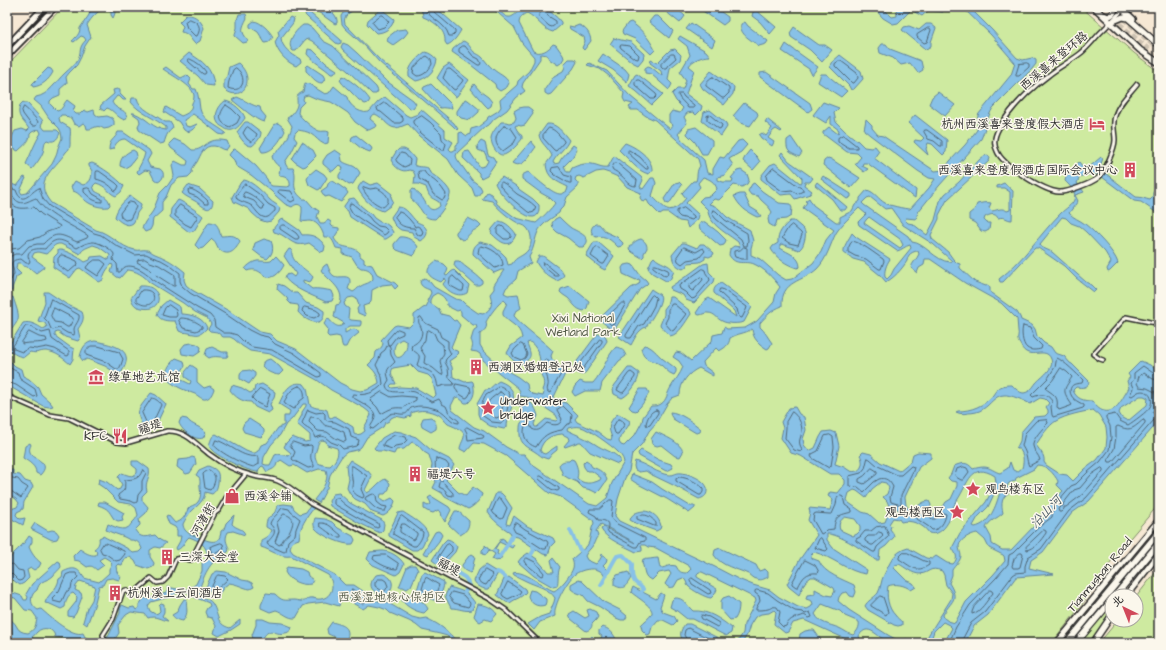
<svg xmlns="http://www.w3.org/2000/svg" width="1166" height="650" viewBox="0 0 1166 650" font-family="'Architects Daughter','LXGW WenKai TC',sans-serif">
<style>
.green{fill:#ceeaa0;stroke:#7c8a66}
.water{fill:#88c1e7;stroke:#63859c;fill-rule:evenodd}
.lines{fill:none;stroke-linecap:round;stroke-linejoin:round}
.shore{stroke:#506776;stroke-width:1}
.canal{stroke:#88c1e7;stroke-width:4}
.highway-tunnel{stroke:#cdc2b2;stroke-width:5.5;stroke-dasharray:5.5 3;stroke-linecap:butt}
.street-casing{stroke:#2b2b2b;stroke-width:6}
.secondary-casing{stroke:#2b2b2b;stroke-width:8}
.primary-casing{stroke:#2b2b2b;stroke-width:8}
.highway-casing{stroke:#2b2b2b;stroke-width:8}
.street{stroke:#fbf7ec;stroke-width:3}
.secondary{stroke:#fbf7ec;stroke-width:4.5}
.primary{stroke:#fbf7ec;stroke-width:5}
.highway{stroke:#fbf7ec;stroke-width:5.5}
.labels{text-anchor:middle;dominant-baseline:central;stroke-width:3;stroke-linejoin:round;paint-order:stroke}
.street-label{font-size:12px;fill:#2b2b2b;stroke:#fbf7ec}
.poi-label{font-size:12px;fill:#2b2b2b;stroke:#fbf7ec;text-anchor:start}
.park-label{font-size:12px;fill:#545b48;stroke:#fbf7ec}
.water-label{font-size:13px;font-style:italic;fill:#475863;stroke:#fbf7ec}
</style>
<rect width="100%" height="100%" fill="#f6e8d4"/>
<filter id="ink" filterUnits="userSpaceOnUse"><feTurbulence type="fractalNoise" baseFrequency=".025" numOctaves="2"/><feDisplacementMap in="SourceGraphic" scale="8" xChannelSelector="R" yChannelSelector="G"/><feConvolveMatrix kernelMatrix="1 2 1 2 8 2 1 2 1" color-interpolation-filters="sRGB"/></filter>
<g filter="url(#ink)">
<!-- green -->
<path class="green" d="M63,7H1081L1134,53L1159,72V504L1114,557L1081,606L1052,643H7V65Z
M1159,568V643H1099L1118,620H1136V597Z
M1112,605V611L1090,643H1080Z"/>
<!-- water -->
<path class="water" d="M91,7H114C116,11 115,14 113,18L111,15V11L105,7C97,12 92,17 87,25L91,37L85,46L81,57L77,65L69,73L66,77L67,83L60,89V95L53,98L50,101V104L57,111C63,110 63,104 67,100L75,106L73,111L76,114H80L84,110L88,112L94,110L95,114L99,117L107,116L112,118L114,121V125L109,128L104,129C96,123 94,130 87,129L86,125L83,123L79,126L74,124L71,118H68L65,115H61L59,118L60,122L70,128C71,133 70,135 70,139C70,145 71,148 66,152C54,170 32,181 51,203L96,230C110,233 120,247 135,250C138,251 143,249 147,250C150,250 152,253 155,254C168,259 174,263 185,272L184,280L186,285L192,290L229,311L251,326L260,332L270,334L277,341L296,349L340,383L352,389L360,391L367,390L379,383C378,375 374,370 368,365L375,358L376,352C379,349 383,348 383,342L381,340L394,326L397,325L409,327L414,322V315L423,308L426,307L428,303L427,301L431,293L430,290C425,288 421,287 420,282L422,279L425,278L430,282L434,287L455,299L461,300L465,304L478,313L483,314C492,309 493,304 490,294L494,289V285L504,270H501L494,273L473,254C473,248 475,245 480,242L492,245L502,253L506,257L508,265L512,264C516,256 523,257 528,250C533,244 532,232 526,227C524,225 521,225 518,223C510,219 497,208 492,201L482,199L487,192L491,194L495,199L497,204L516,218L536,223C540,220 553,207 555,203L550,198L541,193L522,179V175L528,172C535,177 553,195 561,194C563,194 565,192 567,191L568,187C556,181 547,178 546,164L552,156C549,148 540,143 539,135L547,124C557,123 563,133 569,140C566,148 557,154 553,162L554,164L559,163L561,159L573,145L576,147L577,149L572,158L564,166L567,172H570L572,168C578,165 585,163 592,164C598,165 602,168 608,167L614,156L641,177L643,180L640,187L643,189L651,178H654L656,183L652,196C655,199 665,209 667,209C674,212 682,203 686,198L682,193L693,181H696C698,175 696,171 700,166L698,159L655,120L646,116L638,110H631L629,107L633,104L625,102L623,98L624,93L609,76L600,69L587,65L589,63L607,71L630,96L670,129L673,125L669,122V115L672,111L680,113L683,108L676,101L672,94L677,89H683L686,80L680,72L690,55L687,46L678,39L680,36L706,51L710,56C703,56 692,60 689,66L694,70L686,94L702,106L701,110L696,115L693,112L687,113L684,117L687,123L678,134L682,140L704,160L707,173L713,174V169L720,157L724,158L738,141L742,140L747,145L741,152L729,159L733,165L725,175L718,177V180L723,182H732L733,179L731,178L737,171L741,170L747,174L749,180L747,184L742,187L734,185L719,200L714,199L709,204C720,207 719,210 727,217C734,222 743,226 750,230L753,241L751,248V255L760,259L778,275L786,280L792,279L813,263L821,252L826,240L834,230L803,208L807,202L805,201L809,198L813,205L836,222H840V217L852,211L855,205L860,201V198L867,190C875,192 878,199 885,203C888,205 905,209 910,209L929,188L935,179L929,178L918,171L870,135L864,130L866,119L872,125V128L878,135L883,136L935,171L944,170L950,161L965,145L977,130L978,115L1011,75L1015,63L991,35L962,7H969L992,30L1017,58L1023,60L1032,58L1036,60V64L1032,69L993,108C987,117 986,128 981,139L939,186L918,212L916,219L906,218L905,220L908,223L913,224L927,235L935,220L940,201L945,194L959,182L980,159L984,156L988,155L990,158L989,161L947,200L939,215V219L931,235L932,239L948,252L953,259L957,263L960,264V268L975,282L986,286L988,285L990,288V291L991,293L1017,312L1020,317L1021,320L1032,325L1035,329L1037,336L1044,343L1051,347L1055,353L1064,356L1070,363L1072,364L1089,381C1089,388 1082,388 1076,387L1073,390C1076,399 1084,401 1092,401C1095,405 1099,410 1104,411C1117,414 1123,396 1129,388L1127,381L1130,377L1128,374L1141,361L1150,365L1159,372V421L1089,501L1072,513L1043,552L1031,560L1029,568L1054,574L1016,577L988,615L974,626L965,643H944L952,628L949,625L943,622L934,631L931,640L928,643L925,642L929,634L951,599L952,593L946,585L944,575L942,571C929,566 930,573 920,574C912,574 905,567 899,564L895,565L894,568L906,580L913,583L916,587L911,590C905,585 895,583 888,586C886,596 888,608 895,615C897,618 900,620 902,622V625L898,626L894,625L868,610L865,606C867,601 874,598 878,593C881,588 881,580 884,575C890,563 893,552 908,548L926,558L932,559L936,556L947,563L953,564C959,558 956,554 952,548L960,533L986,502L996,483L995,476C971,461 968,484 958,499C957,501 956,502 955,504C952,508 954,506 953,510C950,521 942,537 929,533C924,525 911,519 901,522L899,519L893,518L889,524L891,526L890,529L893,533L894,537L886,546L880,550L879,560H875C867,552 838,533 827,534V540L833,548L867,570L866,574C848,572 833,557 814,552L811,555V558L819,561C823,573 844,580 854,585L856,592L854,597L850,596L847,592L842,593L839,597L838,601L849,610L888,635L899,641L907,639L911,643C904,643 894,645 888,642C878,638 868,621 859,636L860,639L866,643H851L848,640L804,620L793,623L788,632L785,633L774,624L776,612L774,610L769,613L761,614L755,617L750,625L747,635L742,643H737L743,633L744,624L756,601L755,598L702,572H699L697,574V577L717,589L715,594L711,598C706,598 692,590 688,586C686,583 687,581 683,578L678,580L674,587C670,588 668,588 665,584L671,574L669,571L659,573L652,580C643,578 645,569 642,563L643,559C648,560 653,558 658,558L660,568C667,568 667,564 676,566C679,572 681,573 687,573L691,569L689,566L656,548L648,547L645,545H641L642,548V551L636,552C627,547 605,539 601,529L604,527L635,543L634,542L601,524L596,531L598,536C595,539 595,542 593,545C591,549 587,551 585,556L587,560L596,564C599,561 601,559 602,554L605,556L607,559L606,562L603,565L608,570L606,573L607,576L605,577C601,568 593,568 584,570C581,571 578,572 575,574C567,581 553,605 555,616L540,622L534,630L528,624L540,617L549,614L554,602L555,598C549,588 536,586 526,581C522,579 518,577 514,575L513,573C523,569 543,587 554,591C560,588 571,575 573,568C574,565 573,562 572,559L587,546L589,542L592,528L594,523L593,520L561,497L549,493L506,456L484,444L474,443L466,452L460,449C460,444 465,439 464,434C462,429 452,426 448,424C444,421 443,417 439,415C432,410 419,409 411,413V416L405,418L395,416L391,418L389,421L385,423L383,427L367,437L361,447L357,450L347,452L342,456L330,475L327,488L319,503L314,500C320,492 330,481 326,470L319,469L307,473L294,465L290,466L281,460L277,463C276,469 272,469 267,472L265,469L264,467L262,466L259,469L258,472C249,472 218,457 212,450C210,448 210,448 209,445C211,441 211,436 216,434L246,451L251,453H255L258,451L261,445L267,443L278,428L284,425V416H289L290,411L279,404C284,393 289,380 304,384L307,388L310,405C317,410 321,407 327,410L329,417L331,418L335,416L353,427L354,434L356,435L361,434L365,431L364,428L371,415L369,412L364,408L331,390L317,380L270,354L250,351L242,346L234,339L230,337H223L217,332L210,331L208,329L211,324L207,318L195,312L183,303L149,282C145,276 135,270 127,270L120,278L117,277L111,272L113,266L112,264C107,269 104,273 103,280L99,282L80,268L77,269L70,278L53,267L54,257L58,253V250C65,249 80,258 85,262L90,260L91,257L102,256L109,260L110,255L99,247L93,245C87,248 83,248 80,254L61,244C53,243 52,250 46,254L38,252L34,253L32,257L43,265L44,267L36,273L30,268L23,266L20,263H17L16,269L21,274L16,277C15,283 12,285 12,291H9V285L7,286V177L11,184L17,186L24,177L26,178L20,191L22,194L27,193L52,164L56,156L58,148L62,138L61,132L59,128L49,118L41,106L34,100L36,97C49,95 56,81 65,73C69,69 75,65 78,59C82,50 78,48 86,40L84,37L81,36L74,42L72,41C76,37 80,34 80,28L89,15ZM603,171L609,173L618,177L627,187L641,193L640,198L643,202L647,200L649,204L660,215L663,213H668L679,221L686,222L688,228L698,219L699,215L686,203L700,187L698,183L703,177C710,179 715,182 717,189L710,196L703,197L699,201L708,210C708,224 728,234 738,242L740,247L734,246L730,249L729,255C736,267 745,260 754,264C765,269 773,278 780,287L776,293L774,302L757,321L745,328L727,329L724,327L722,333L713,335L712,341L691,361L681,353L676,352L673,357L679,361L683,367C680,375 675,380 671,387C667,393 667,400 661,404C658,406 655,406 651,406L643,417L642,422L635,435L624,446L621,445L619,442C619,434 629,429 630,421L619,414L616,415C608,424 608,427 612,438L611,440L607,439L598,432L577,422L575,419L578,415L566,403L562,402L555,405L552,402L553,399L567,370H563L552,359L551,356L553,351C540,338 526,330 514,316L515,312L521,308C519,303 520,299 518,294L508,295L504,293L506,288L516,279L518,271L531,263L529,257C535,248 535,233 541,227C546,221 554,217 559,213L560,210L564,206L567,197L578,187V183L575,180L576,177L579,176L584,178L596,172ZM870,197L885,209L891,208L903,225L933,244L952,261L950,262C935,261 925,243 912,242L908,236L864,205L862,203L867,198ZM859,208L866,214L858,222L859,225L897,251C902,250 905,246 910,245L911,248L894,269L891,275L887,279L885,277C884,271 886,265 890,259L856,237L852,233C849,239 843,246 844,253L853,259L864,262L880,275L886,282C894,278 902,269 907,261C907,260 908,257 909,255C911,253 914,251 918,251L919,254C917,259 912,263 911,268L917,273L919,268L924,265L925,259H930L965,283L1001,303L1017,319C1017,323 1018,327 1018,331C1019,334 1017,338 1018,340C1018,342 1020,344 1021,346C1028,362 1046,345 1051,359C1055,369 1041,377 1036,383C1033,387 1030,392 1024,393C1019,393 1015,388 1012,385C1007,385 1003,385 999,388C996,390 995,392 993,395C984,406 971,411 958,411L956,412C960,414 964,414 968,413C973,413 979,412 983,409C990,405 995,395 1004,395C1009,394 1026,401 1030,404L1040,398L1045,399L1049,403L1046,407L1048,410V413L1045,416L1034,417L1021,432L1020,441L1016,449H1019C1024,454 1024,461 1022,468L1017,472L1013,470L1010,462L1008,468L1000,473C995,472 990,467 984,467C980,467 976,468 973,469C967,461 962,463 954,466L951,474L948,478L951,481L957,482V486L951,499L946,502L939,513L933,515L930,510L931,505L929,501L924,502L919,505L917,512L910,511L906,505L905,497L919,467L931,458V453L918,452L913,454L911,461L899,471L880,462L871,454L863,452L860,455C865,463 861,474 850,471C848,470 846,468 844,467C841,466 838,465 835,464L839,446L836,433L831,431L823,432L820,437L815,448L809,451L804,445L803,439L806,430L804,417L799,414L795,407L789,408L781,422L783,428L781,438L791,453L801,456L830,474H839L845,480V484L838,493L830,492L828,496L833,500L830,510L809,508L810,513L808,520L817,535L800,559L787,584L789,587L799,595L805,582L811,577H815L834,588L835,591L832,596L826,595L815,589V594L807,595L806,599L812,601L813,604L811,607L807,609L798,607L779,597L770,590L753,585L738,579L715,567L619,521L615,516L618,499L625,478L629,471L632,454L642,444L649,431L656,423L667,404L672,398L680,395C680,383 688,373 699,368L713,376V373L704,366L703,362L716,348L719,351C725,348 729,345 730,338C738,333 744,334 752,329C753,339 759,344 767,349L769,348L772,343C768,338 765,331 760,327V323C767,315 772,310 782,306C781,280 803,282 817,269C827,259 830,245 836,233C841,225 852,215 859,208ZM869,217L900,239L903,245L900,248L864,223L866,220ZM437,293C442,295 447,299 447,306L457,311L460,310L461,312V315L473,325H476L477,328L474,330L471,340C473,344 473,347 471,351L477,352L480,354L483,360L489,365L518,388L520,391L519,394L520,396L527,397L534,400L538,404L544,407L556,415L558,419L556,421L546,419L537,427H535L534,424L538,416C536,407 530,399 521,399L518,402V404L522,409V411L519,414L520,416L526,413L529,417C526,419 523,420 521,423C520,425 520,427 520,429C519,443 524,445 534,451C539,454 542,458 548,459L552,454L557,450V446L545,454L542,453L540,450C543,439 551,435 562,434L568,437L569,440L564,446L565,447L579,442H581L590,452L618,464L620,462V459C613,451 603,450 595,444C586,438 577,435 567,430L568,428C572,427 577,426 581,427C587,428 612,446 617,451C620,454 623,457 624,462L612,483L607,498L597,506L589,504L534,466L524,454H519L506,447L484,431L474,427L452,410L451,406L455,398L458,397L465,403H468C475,397 475,391 473,382L472,381L465,382L453,377L452,367L449,361L455,357L459,353L457,351L454,350L451,347L460,325L456,320L454,321L449,316L441,314L439,309L430,303V300L432,296ZM504,300L507,303L503,311V315C509,324 520,325 522,338L511,346L507,353C511,359 515,363 522,364C533,357 531,355 527,343L530,342C536,346 540,355 540,362C540,365 539,368 540,371C542,379 546,382 542,390L544,393L543,396L532,394L528,390L527,384L518,377L502,368L483,350L480,345V334C484,331 488,328 486,322C489,316 498,303 504,300ZM402,339L407,342C408,356 394,365 394,349C395,344 397,341 402,339ZM411,365L418,372L428,375L432,379L436,395L433,398L416,388L400,387L392,388L390,386L392,384H396C394,378 389,374 393,368ZM1140,396H1144L1148,398L1147,405L1128,421L1122,418L1119,413L1121,408ZM303,404H306V406L302,412V415L297,424L310,435V441L305,442L292,437L286,443L284,447L291,453L289,456L278,454L275,455L270,465H266L263,464L264,457L271,445L280,435L286,424L292,419ZM1093,410L1099,415L1106,427L1107,437L1106,448L1097,460L1085,469L1073,481L1067,475L1060,474L1046,465L1044,462C1045,455 1040,451 1036,445C1040,438 1049,425 1056,421C1066,415 1082,412 1093,410ZM322,440L326,441L327,445L337,448C340,454 335,462 330,466C317,465 312,461 317,448C318,444 318,442 322,440ZM1037,465C1047,465 1054,474 1058,481L1057,485L1063,491L1049,506V514L1036,524L1011,550H1002L992,544L991,537L986,528C989,520 997,519 1003,513C1001,504 1001,497 1010,492L1007,486L1009,483L1015,481L1016,478L1034,469ZM881,482L886,483L889,488L887,494L883,497L887,501L889,506L898,509L899,512L896,515L893,512H889L885,522L879,523L869,514L862,512L849,503L847,500L849,493L854,490L857,491L866,498L872,489ZM998,491L1000,492C996,506 990,524 975,527L973,526L978,517L988,507L995,492ZM845,517L855,519L860,526V531L857,534L853,536L840,530C838,524 840,520 845,517ZM977,533L985,540L989,548L1003,555L1004,556L1005,561L993,575L966,602L955,623L948,621L944,618L943,615C951,600 960,601 949,583L952,575V570C955,565 960,562 961,556C961,553 959,550 959,546C960,539 971,534 977,533ZM822,604L840,611L845,616L859,622C860,627 857,632 853,635C848,634 844,630 839,628C829,624 820,624 815,614Z
M311,7C316,7 322,6 325,8C332,11 338,16 337,23L335,24Z
M352,7H356C351,13 342,15 345,24L380,60L454,123L458,129L457,130L452,125L379,62L365,46L345,28L342,24L341,16L343,13Z
M421,7H435L461,30C458,36 453,43 447,45L445,42C446,30 434,21 423,17C423,13 421,11 421,7Z
M491,7H495C509,20 509,21 523,7H531L533,11L536,12L540,9V7H546C550,13 557,16 561,22V25L553,32C543,30 537,18 527,13C522,15 520,17 519,23L533,51C541,55 548,50 553,44L556,45L563,55L564,58L561,63L558,65L549,59L547,55L542,54L540,55V59L523,83L522,87L525,91L516,98L507,110L494,119L490,124L486,126L457,153L456,156L457,159L472,180L480,186L482,190L478,196H475L472,188L458,175L448,159L419,136L408,124C404,125 400,128 395,128C387,127 383,117 375,114L371,116L370,119L376,124L377,126L369,130L365,129L355,122L348,113L336,105L331,102L317,99L308,95L304,96L303,99L304,102L299,107L298,113C300,117 313,129 319,131C323,132 325,130 329,132L328,143L324,144C319,142 316,137 311,134C307,131 302,131 298,130L295,133L294,137L297,141L291,153L285,162L286,165L288,168H293C299,180 288,187 303,199H306L313,207L319,211L317,217L320,223H324L328,220L331,222V225L333,227L339,228V230L334,238C340,251 352,244 360,253V256L364,259V263L372,265L377,274L395,283L398,286L395,289L391,284L382,285L372,290L371,302L369,304L363,306L364,312L366,315L365,316L358,313L357,309L359,306L357,299L353,297L348,298L344,303L345,306L349,309L348,318L351,320L361,321V324L360,326H350L345,329V333C351,330 355,326 359,333L349,341L346,347H343C341,344 342,341 340,337L336,336L329,337L327,335L328,329L324,324L328,318C332,323 339,331 344,323L334,317L336,305L340,304C345,288 328,281 321,270L324,266L327,264C329,268 330,274 334,276C338,279 351,273 350,282C350,284 349,286 348,289L353,292C356,291 357,288 361,286C366,283 369,284 373,279C373,271 368,268 361,268L357,265L352,257L343,254V249L336,248C333,241 332,236 324,237C323,231 318,222 311,221C307,221 305,222 301,221L302,212V207C298,203 296,204 292,207L285,204L276,196L271,191L251,175L236,166L234,160L229,155L231,152L234,149L237,150L256,166L267,179L269,184L272,186L287,187L290,186C291,179 286,177 280,176L278,172L281,168C277,165 273,162 272,156C282,148 289,139 292,126L287,118C291,116 296,110 297,105C298,98 294,96 303,92L305,83L309,84L325,94L329,93L334,86L347,97C348,103 356,111 363,112C365,113 367,112 369,112L378,102L385,97L406,115L410,117L418,114L421,109L445,130V137L453,142L449,149L451,151H453L456,149V145L459,143V133L462,132L464,134L467,136L470,134L471,129L478,127L487,120L488,117L498,111L501,107L500,100L517,85L518,81L529,71L534,61V57L522,43L514,27Z
M660,7H675L685,16L680,23Z
M697,7H714L728,17V21L723,25Z
M873,7H882L892,17L897,16L896,7H939L943,12L929,10L922,16L911,10L898,23L893,24L883,18Z
M381,9L384,11L394,19C393,28 384,33 376,33L367,24L368,20Z
M756,10L776,27L770,34L760,22L752,16L753,12Z
M306,12L310,13L341,40V43L338,44L336,43L308,18L305,15Z
M239,14H246L247,18C242,28 240,31 248,40L247,42L243,43L235,36V34L237,28V20Z
M188,15C196,15 201,21 204,28L200,41L195,44C190,39 189,33 181,32L183,26L179,22L186,15Z
M654,16H658L673,31L669,38L649,22Z
M290,17L294,19L293,23L281,38C282,48 291,54 300,59L301,62L296,66C286,62 277,52 275,42L279,35L278,31Z
M254,21C261,22 270,31 273,37L269,42L265,43L258,32L250,27V24Z
M631,22C642,30 649,38 655,50L651,54L635,39L623,34L622,31L628,23Z
M745,22L748,26L768,41L766,44L759,46C752,40 739,35 741,24Z
M691,23L715,40L712,47L686,29Z
M926,24H931L936,28L931,42V46L928,48L925,49L902,30L904,27L909,26L919,30Z
M303,25H307L312,28L323,41L333,46L376,87L378,91L376,94H372L348,71L312,41L308,39L305,40L296,51H293C285,43 296,30 303,25Z
M579,25C586,28 590,33 591,41L584,50L582,48L585,41L584,37L570,29L569,26L574,27Z
M794,27L819,45H825L832,50L822,62L810,50L791,37L790,33Z
M406,29L408,32L404,37L393,45L387,41L388,37L397,30Z
M614,38L621,40L631,42L644,54L643,59L638,65L632,62L610,44Z
M463,41C469,43 470,48 474,52C477,54 480,55 482,57C486,61 488,65 493,69C498,74 506,76 509,83L507,87L500,91L496,88L495,84L471,65L452,52L453,49Z
M343,43L348,45L357,53L385,80L413,100L416,104L413,108L410,109L343,50L341,47Z
M786,44L818,67L812,75L809,69L782,51Z
M882,44H886L890,49L921,61L923,70L918,73L910,63L901,65L893,58L880,53L879,48Z
M308,49L313,50L326,63L337,70L334,74H331C324,67 313,62 307,54Z
M675,49L681,55L680,60L670,68L668,80L672,84L669,90L651,74L645,73V68L648,66L651,67L662,76L661,71L650,63L651,60L657,63L670,50Z
M425,52C430,53 434,56 437,60C435,71 427,79 416,81L409,76C407,67 418,57 425,52Z
M189,53C202,61 213,68 214,86L206,85L198,76L180,61Z
M603,54L625,69L629,74L627,82L613,70L598,61Z
M840,55L861,71L863,79L854,89L851,90L849,86L830,67L831,63Z
M569,59H575L577,62L573,69L551,94L548,95L545,93V89L554,76L563,71L565,67L564,64Z
M238,63C258,80 241,104 224,89V80L227,76L229,67Z
M449,64L469,80L457,96L455,97L437,78L443,68Z
M308,65L323,75L325,79L322,83C315,83 311,75 306,71V67Z
M166,67L181,78L187,75L191,79L189,84L193,89H196C199,96 199,102 200,109C202,120 218,126 226,133L223,135L219,134L200,119L193,114L184,120L186,126L190,127L197,124C195,128 192,131 187,132L184,130L179,122L164,112L166,107L181,116C189,113 191,111 192,103C193,101 194,99 194,96C194,86 171,75 163,69Z
M48,68L51,69L53,72C49,80 42,86 33,87L32,84Z
M711,71L734,87L733,94L724,105L703,89L700,84Z
M766,72L810,103L812,109L808,112L760,77V73Z
M637,74L663,94L652,105L636,91L629,86L635,75Z
M821,74H826L847,91L841,97L818,82Z
M343,76C353,82 364,91 370,100L368,103L365,104C358,100 357,98 352,93C348,88 343,86 340,80Z
M431,84L451,104L452,108C447,109 444,107 440,108L423,89L424,87Z
M474,84L481,92L488,97L492,102L491,106L488,108L485,105L471,89Z
M117,89L120,90V94L126,100H123L120,97L117,96L112,102C113,104 114,106 116,107C121,111 125,109 127,117L125,120C117,118 114,110 107,108L104,111L100,108L101,105L114,94L113,90Z
M938,92L955,105L945,116L929,104L932,97Z
M237,97C245,100 252,106 260,107L261,111L266,117L264,122C256,121 239,105 232,100Z
M132,98H137C139,109 156,115 165,122H170L173,127C172,130 170,130 168,133C166,136 165,140 164,143L160,144L139,130L138,126L140,122L139,118L132,113H134C146,117 153,129 166,130V127C156,119 138,112 131,102Z
M465,99L468,100L479,109V112L470,120L461,118L457,114V111Z
M225,101C233,102 243,111 245,118C239,127 232,135 223,127C222,127 218,124 218,123C213,116 219,105 225,101Z
M23,102C24,103 26,103 27,103C28,104 42,119 43,121L41,125L45,130H57L60,133C57,140 54,143 47,140C43,143 45,147 43,152C41,158 36,164 32,169L26,164C31,154 35,142 41,133L39,129L32,132L30,134C30,142 23,146 18,151C7,146 11,139 15,131L22,129L27,131L29,129C23,119 16,118 20,105Z
M823,102L839,108L834,113L836,122L845,131L858,141L864,147L871,148L875,146L879,151L874,158L916,190L915,198L867,163H863L862,166L868,169L864,172L858,167L855,164L861,157L857,153L847,152L823,134V132L829,127L838,134L839,130L831,124V116L826,123L813,115Z
M744,103L757,112L758,115L750,126L741,123L733,116Z
M524,107H528L532,110L533,114L525,125L521,126L517,125L515,126L517,130L522,136V139C518,144 512,151 506,154C498,159 491,145 491,138C492,132 497,127 501,122H506L509,123L514,122L516,118L514,111L519,108Z
M710,110L726,123L727,127L721,136L702,121L704,112Z
M915,115L947,140L946,152L943,155L932,144L928,143L926,149L928,155L914,142L915,140L921,141L924,138L908,123Z
M767,119L782,131L781,132L776,129L773,131L768,138L774,142L772,146L761,138L759,135L762,133L766,136L772,128L765,122Z
M245,122H248L261,132C261,138 257,142 252,146C245,146 241,139 237,132Z
M278,123L283,127L285,131C281,139 273,153 262,152L260,148L274,125Z
M696,127L712,140V145L707,154H702L695,142L687,134L688,129Z
M118,132H123L149,150L151,154L147,161L150,167C153,168 157,168 160,169C166,173 163,180 158,182L154,179L150,171L145,170L139,174L137,172C139,166 144,160 145,153L125,139C119,139 116,143 113,149L109,150C109,139 115,140 118,132Z
M356,135L371,147L372,149L370,152L362,149L351,140L352,137Z
M791,137L802,153L799,157C789,152 786,152 787,140Z
M174,139L185,144L192,150C206,151 205,136 227,141L229,146L226,150C221,150 219,146 214,146C203,145 201,155 197,162C194,166 192,168 192,173L188,177L179,178L171,185L166,197L162,202V211L153,219L152,226L150,230L145,232L142,228L145,222L153,211L160,193L168,185L174,176L172,165L175,161L183,165H187L188,161L171,148L169,144Z
M481,141L485,143L488,155L493,157L496,162L487,175L481,178L479,176V173L463,158L464,152L469,151L480,167L485,166L488,161L485,153L478,150L477,146Z
M531,141L536,147C530,154 523,170 512,163Z
M302,142C307,144 308,148 313,150L316,156L306,166L303,167L295,162L292,159Z
M625,143C636,147 653,158 652,171L649,174C638,172 629,159 621,152L619,150Z
M399,149H404L408,151L415,159L414,165C419,168 424,166 428,168L430,173C436,176 448,186 450,192C452,198 439,216 435,219C424,219 424,213 418,206C416,203 413,201 411,199V190L414,189C416,192 419,194 421,196C427,203 429,216 440,206L439,202C429,196 430,199 426,187L418,184H414L415,175L413,171L409,170C402,173 395,168 391,160L396,152Z
M133,150L136,152L137,156L130,165L125,168L120,166C120,158 125,153 133,150Z
M335,150L341,154L342,161C348,166 356,164 360,173L353,184L349,185L339,178V175L343,169L342,166L339,165L333,171H331L323,164V161L327,155Z
M750,150L757,157L760,162L753,170L743,161L746,155Z
M782,152L789,161L813,178L810,182H805L804,185L812,191L810,194L795,199L791,194L781,195L761,179V176L770,165L775,163L800,183L802,182V178L780,155Z
M1101,157L1103,158L1100,167L1101,170L1136,197C1142,197 1145,199 1150,200L1153,197V193L1155,189L1159,188V205L1157,208L1159,213V217L1154,211L1141,202L1134,201L1098,174L1084,175L1080,177L1077,183L1084,192L1075,195L1078,201L1069,213C1073,218 1080,220 1085,224C1095,232 1114,251 1118,263L1110,271L1108,272L1107,269L1111,262L1105,252L1086,232L1079,226L1071,223L1066,218L1062,217L1040,244L1041,247L1052,252L1086,282L1091,285L1096,290L1094,292L1076,278L1064,266L1038,248H1035L1003,282H1000L999,279C1023,261 1040,234 1061,213C1065,209 1072,205 1074,200C1077,192 1070,186 1065,181C1066,173 1073,168 1079,162L1083,167L1088,168Z
M828,158L831,159L860,178L851,188L823,165L824,161Z
M92,163C101,166 118,179 124,186L121,192L116,196C108,193 107,186 96,183L93,186L95,191C101,195 109,196 110,205L108,207C102,208 94,206 89,203C82,199 80,193 73,191L71,187L75,181L83,185C90,183 92,179 92,171L89,166V164Z
M316,169L324,174L327,178L320,189L318,190L309,185L307,179L309,175Z
M823,176L851,194V197L847,199L821,179Z
M502,177L516,186L520,190L533,199L539,205C541,238 498,194 495,183Z
M244,180C252,181 265,194 270,200C273,203 277,204 280,208L279,212L271,221L266,222L260,220L252,213L249,209L234,202L232,197L241,182Z
M330,181H333L346,190L348,193L341,202L329,196L325,197L321,191L327,187L328,184Z
M363,181L370,185L378,183L392,194L391,197L393,201L390,206L383,211C371,207 364,200 358,189L359,186Z
M679,182L682,185L669,204L666,203L664,199L675,183Z
M817,182L847,207L845,210H840L832,199L815,185Z
M754,183L762,191L779,203L790,204L792,208L791,216L786,219L777,220L776,224L774,227L769,224L768,219L772,212C769,205 761,202 758,196L751,195L748,191L752,184Z
M1004,183L1013,191L1012,220C1006,220 1006,216 998,218C995,212 989,215 985,217L984,220L987,223H990L989,230L985,232L981,231L975,223L969,220V214L975,209L977,204C981,203 987,202 991,203L989,208L992,211C998,210 1002,207 1007,211L1010,210V192L1004,188H997V186Z
M188,185L200,189L213,201C211,216 202,205 195,201C190,198 186,197 182,193Z
M740,194H744L750,207L758,212L761,216L757,217C746,212 739,206 734,196Z
M130,196L141,204C141,209 139,210 137,213C136,216 135,221 133,223C127,228 119,221 115,217C117,208 123,202 130,196Z
M354,198L361,206L371,214L374,218L380,222L385,223L389,226L393,232L392,235L386,239H384L350,217L348,211L344,208V206L349,199Z
M178,200C182,201 200,213 203,216L194,231L189,232L170,217L171,209Z
M398,207C407,207 411,217 417,222C419,223 422,224 423,225C430,231 427,237 421,241L414,237L412,232L401,230L398,228L394,224L391,217Z
M559,217C563,221 567,225 571,228C578,232 595,238 583,247H579L568,238L557,232L553,228L552,223L555,219Z
M468,218L478,223L481,226L478,229C471,230 469,236 463,240L459,238L456,234V232Z
M283,219L299,230L302,235C312,234 319,237 325,246L324,251L321,252L309,243C291,249 289,235 274,232L273,229L280,220Z
M499,221C506,222 512,228 516,234C510,251 500,242 491,233L492,229Z
M790,221H794C803,229 808,230 804,242C803,246 802,247 799,250L782,244L780,245V248C788,253 800,256 800,267L797,268C787,265 776,258 771,249L773,246L778,243C777,234 783,227 790,221Z
M209,222C219,222 218,229 221,236C229,236 234,233 240,241C237,249 229,258 220,250C216,246 217,242 212,239L203,248L199,249L195,245Z
M701,222H705L718,232L726,240L724,245L720,246L700,229L699,225Z
M595,224H599L606,232L617,237L623,243L622,246L618,247C612,241 605,234 596,237C590,233 590,228 595,224Z
M400,237C406,236 415,241 418,247L415,254L413,256L397,250L394,247V244Z
M264,239L271,241C274,248 273,254 267,259L262,257L253,250L255,243Z
M641,239C645,241 647,244 647,248L644,253V256L642,258L632,252L629,249C631,244 636,240 641,239Z
M594,242H598L614,256L605,270L601,268L586,256L588,252Z
M682,243H685L697,248L700,244H704L714,253L713,255L709,257L705,256V259L700,262L688,263L686,267L683,269C676,266 673,263 672,255Z
M289,249L292,250C290,263 306,268 313,277L311,281L309,282L303,280V282L312,289C316,288 328,290 332,291L334,296L332,301L326,302C314,296 293,289 285,278L286,275L290,274L294,277L296,274L284,256Z
M276,256L284,265C282,269 280,272 276,275C263,284 263,265 247,271L245,269C248,265 255,260 260,261C265,261 266,262 271,261Z
M539,256H543L559,268L564,275L561,279L557,281C549,278 540,270 536,262Z
M654,257C660,264 669,263 674,271L670,280L666,281L652,273L648,268L652,259Z
M436,261L444,264L448,268L447,272L445,275L447,276L451,272L454,270L469,285L467,293C458,298 448,292 443,284L446,280L445,278L441,282C428,277 422,271 436,261Z
M455,261H459C466,268 475,273 482,280V283L479,285H475L456,268L454,265Z
M708,263L709,272L715,278L714,282L694,303L686,300L683,295L671,290L670,287L688,275L703,264Z
M630,264L633,265L640,275L646,280L648,283L646,285L640,289L615,329L612,330L600,320L602,316L631,288L639,284L640,281L639,279L636,280L623,274L622,268L624,265Z
M721,283L748,303L752,307L744,322C739,324 727,324 722,321C717,319 715,313 708,313C706,312 702,315 699,315L696,313L704,301L709,298L736,317L734,311L714,293C713,288 717,285 721,283Z
M278,284L284,286L293,293H297L306,303L318,307L324,311C325,330 305,321 298,312L299,308L298,305L291,304L288,301L287,298L277,289Z
M140,286C164,284 164,313 142,308C135,307 133,304 131,298Z
M570,286L584,297L589,301L587,308L584,311C575,309 574,304 568,298C565,296 563,295 560,292L561,289Z
M651,289C653,291 658,293 660,295C664,301 650,321 646,327C638,330 635,338 631,345L619,337Z
M44,292H48L66,304L82,312C85,319 82,323 78,329L80,338L78,341L65,337L58,332L55,333V336L70,347L74,349L73,359L70,364C63,358 56,352 46,351C39,351 38,354 30,352L24,357C16,356 12,353 8,347L23,323C30,321 37,325 43,329L47,327L45,323L38,321L45,302Z
M13,297C20,319 22,317 7,335V303H9L10,298Z
M669,297H673L690,311L691,314C686,321 679,335 670,336L660,325L664,315V309L667,305Z
M168,300L180,307L181,314C191,314 204,318 207,328C200,336 198,335 189,333C185,332 183,333 179,331L175,321C167,321 161,321 157,315C158,311 160,310 161,306Z
M603,333L606,337L607,341L586,372L582,375L577,373L574,370L575,364L595,337L598,334Z
M95,341C114,345 137,349 121,373H116L105,366L87,359L83,361L80,357C82,348 85,342 95,341Z
M192,343L197,344L201,347L200,352L194,356L182,354L181,349L185,344Z
M644,345C652,346 657,354 663,359C667,362 672,365 676,369V372L674,375C667,373 664,366 658,363C654,361 649,361 646,358C643,356 642,352 641,349Z
M212,347L222,352H228V355L227,357C221,358 215,355 209,358L205,355L207,349Z
M616,347C621,348 624,350 626,356L619,361L602,383L600,391H585L575,396L572,392L575,386L580,381L585,383H593C603,372 606,357 616,347Z
M7,358L15,366L21,369L23,376L29,379L38,387L41,394L50,402L53,406L49,407L43,406L7,385Z
M176,358L184,361L185,366L180,374H177L173,372L172,375L190,384L191,381L185,377V372L191,365L197,369V382L204,388L210,386L214,389C212,394 211,397 206,399C202,400 199,396 195,394C184,390 173,386 165,377C167,368 170,363 176,358Z
M270,359L279,366L283,371L279,375C272,374 267,372 262,366L264,361Z
M628,368H632L639,373C639,382 630,394 622,398L614,394L613,390L614,386Z
M250,370L255,373V376L249,384L240,379V375L242,371Z
M499,381C526,391 507,409 507,427L504,429L490,426L480,419L478,414V405L477,404L485,390H488C492,387 495,383 499,381Z
M262,384L275,392L274,398L270,404L272,410L268,413L255,407L251,402C242,402 235,397 230,390L232,385L242,388L250,393L254,391L255,386Z
M640,389H647L649,393C645,400 642,406 636,411L632,410L629,407Z
M151,393L156,395L166,404L156,425L151,428L145,429C133,411 139,409 151,393Z
M670,412C679,412 694,423 701,429L700,432L696,433L673,419L671,416Z
M431,417C435,421 437,424 436,429L431,432L422,427L421,423L423,418Z
M181,418L187,419C192,426 201,426 206,433L203,438C195,441 182,431 179,423Z
M249,419L260,426L264,430V434L261,437L244,432L242,428L244,423Z
M394,431L401,432L416,437L431,450L449,459L454,465L446,480L458,492L466,496L473,487L482,494C481,500 473,507 468,509L445,497L442,493L433,488L436,482L431,471L432,465L429,455L424,452L418,445L412,442L404,449L396,450L394,454L383,451H377L374,448L382,438Z
M656,432C664,436 681,442 683,452L680,457L675,456L661,445L657,446L652,444L651,439Z
M30,443L31,445C30,447 29,449 30,452C33,460 53,462 40,475L36,473C36,466 29,462 23,458L25,446Z
M641,450L659,460L671,464L673,468L669,470L666,471L639,456L638,453Z
M192,457L195,458L196,464L190,473L186,474L177,467L178,460L188,459Z
M571,459L574,460C577,465 579,472 577,478C583,485 592,484 600,480L601,478L592,471H587L584,467L583,463L586,460L589,462L592,467C600,470 604,472 607,480L600,490L597,493L591,490L583,488L577,482L568,478L563,475L559,465C562,461 564,461 569,461Z
M350,460L368,471L372,476L365,490L367,493C375,489 377,483 385,479L390,483L389,489L385,494H381L380,499L384,502L392,498L395,501C393,508 390,513 383,516L372,512L365,504L355,499L350,494L347,488L349,479L347,475L346,466Z
M132,461H138L149,469C151,477 144,482 147,491L142,496V500L148,507L146,513L139,519L140,525L135,530C140,539 146,537 155,535L160,540L166,543L160,548L155,547L150,550V557L154,563L153,567L148,569L137,565L135,561L130,557L125,558L122,565L118,564L116,566L117,572L121,577L119,580L112,578L106,579L103,585L99,586L94,606L87,625L83,622L87,608L92,600L95,586L80,581L76,586L75,590L81,593L82,597L76,613L73,617L68,616V612L76,602L77,597L73,593C67,595 66,601 65,607L61,609L50,604L45,603C48,593 57,591 59,579L62,577L63,572C73,567 78,567 84,578L99,582L109,573V569L112,563L109,560L104,557L99,560L104,565L97,570C93,567 92,565 87,567L79,561L74,560L73,556L80,549C84,552 90,556 96,555L97,551L94,549C98,546 100,543 99,538L103,536C111,541 128,547 133,553L139,552L142,549C140,543 137,540 130,540C122,535 114,534 106,530L108,524C113,526 122,531 127,528C131,526 129,526 132,523C135,520 136,519 138,515L136,508L131,504L118,502L104,488L98,484L99,479L107,482L117,490L120,489L122,485L118,477L122,473C128,475 132,478 137,473V469L132,465Z
M635,461C645,464 654,471 664,474C675,477 674,472 682,473C690,474 709,481 707,491C707,496 703,498 699,499L673,485L650,474L646,471L639,472L635,470L634,466Z
M208,466C219,470 219,473 218,483C217,489 216,491 212,494L205,492C205,500 197,506 192,511C188,514 185,520 183,524C183,527 184,528 185,530C188,534 192,535 196,536C206,540 220,548 221,531L224,529L226,523L234,515L232,524C236,529 244,528 245,535L233,531L228,532C224,540 227,542 229,549L228,552C210,560 205,573 199,590C202,601 208,597 212,603C219,613 215,624 230,628L240,620V624L231,630L219,636L214,633L216,626L212,618L207,617L205,612L207,608L210,606L209,603L194,597L187,592L177,593L170,597L151,602L148,606L150,611L155,614L158,613L160,611L159,605L161,603L164,604V612L162,616L168,621C160,620 156,615 148,618L145,614L131,612L126,615L118,625L119,633L115,639L118,643L111,642L102,643L97,641L91,643H68L67,639L64,638L55,637C54,628 43,626 37,632C35,634 34,636 32,637L36,643H32L30,640L27,639L19,643H10C11,639 13,635 12,631C12,627 10,626 10,622L11,620C19,625 15,632 28,633C35,630 36,625 37,618L32,611L25,610L15,598L10,597L7,595V589L13,593L22,596L24,600H27L28,597L26,594L32,584L58,561L60,562L61,567C59,570 55,573 53,576C50,579 45,580 42,582C39,584 38,587 37,590C36,591 34,592 33,594C29,601 33,607 38,610L41,609C50,617 72,637 83,633L85,637L89,639L108,637L120,613V609L122,605L129,608L134,607L136,610L139,608V605L144,598L149,599L166,593L168,591L167,587L183,590L190,588L196,584L202,571V563L208,558C207,545 200,541 189,537C183,542 185,546 177,550L176,548L180,541L181,536H177V530L175,527L169,524L166,516L168,515L175,523C183,521 185,516 188,509C190,505 195,506 198,502C203,495 199,489 200,483C200,481 200,479 199,477L196,475L199,470Z
M7,469L10,470H13V474L20,475L25,481L31,483L33,487L24,502L23,509L17,512L16,515L20,519L25,518L23,525L8,517L7,513L11,509L17,507L19,503L16,499L7,493Z
M632,474L652,482L662,489L690,506H695V508L689,513L667,499L636,483L630,479Z
M339,493L350,503L382,520L384,524L383,530L380,533L359,523L330,506L329,501L333,494Z
M496,493H501L504,496L512,508L507,519L506,524L510,525L514,516L527,526L553,538L555,542L551,546L548,555L543,554L518,537L512,536L510,532C502,527 492,520 488,512Z
M431,496L449,507L451,510L445,522L442,517L441,512L438,510L433,513L427,511L424,509V504L428,506L431,504L430,501L428,498Z
M99,502H105L124,513L122,517L123,520L118,521L114,519C108,510 109,509 98,505Z
M284,504L292,505L294,509L300,514L306,512L310,506L314,508C306,518 300,526 299,539C293,541 291,542 290,549L293,553L335,575L345,585H354L378,601H385L412,617L420,619L426,618C432,621 438,624 443,628C450,634 455,640 464,643H456L447,636L440,634L422,630L416,625L409,621L390,613L387,610L379,607L369,605L363,609L354,604L346,594L341,597L339,606L325,602L308,604L303,606L296,618C288,619 283,612 276,610L270,612L261,608V605L266,593L275,594C283,602 284,600 294,600C297,600 301,602 304,601C306,601 307,598 309,598C313,597 317,600 321,599C333,597 335,583 328,575L291,556C280,558 271,550 261,547V540C265,538 269,536 271,530L266,527C266,517 270,518 275,512C275,511 278,505 278,505Z
M455,511H458L469,521C469,528 466,532 460,535L448,524Z
M643,511C652,511 659,517 661,526L660,529L656,531L637,524L630,520C632,513 637,512 643,511Z
M403,512C412,518 424,524 428,534L422,546L417,550H412L389,536V532L398,513Z
M315,518L325,519L332,522L338,528L353,536L355,540L353,544C344,546 320,535 315,528C313,525 314,521 315,518Z
M35,523L48,531L52,530L56,531L59,535L57,539L52,540L31,529Z
M438,531L440,532L442,535L439,541L428,555L423,553L435,532Z
M29,536L32,538V542L29,547C32,554 35,558 41,563L39,567L34,570L31,568L27,570L29,578L24,583L20,585L7,576V562C10,560 11,557 13,554C19,548 24,544 29,536Z
M502,538L505,540V541L511,545L512,544L514,545L512,548L499,542L495,549L498,551L497,554L502,557L499,561L498,560L497,561L492,559L495,554L489,550L486,555L482,554V550L485,547V545L487,547V548L492,551Z
M447,539C452,540 455,543 457,547L455,552L441,567L432,560L443,543Z
M720,548L756,565L759,571L765,569L768,572V577C764,579 761,581 756,579C753,579 751,576 748,574C736,568 722,567 714,555L715,550Z
M381,551C389,550 400,557 404,564L400,572L396,575L373,565L367,559L370,552Z
M528,553L537,559L548,572H554L551,560L553,558L560,567C557,574 559,580 557,586L553,587L534,576L518,562L521,558Z
M472,554L475,556L472,571L470,573C466,571 462,570 462,565L469,556Z
M411,565H415L418,570L411,586L407,589L403,587H399L407,567Z
M485,565L498,573L489,589C483,590 477,586 474,581L479,570Z
M287,567L301,569L307,572L308,576L313,580L311,584C302,586 289,581 285,572Z
M217,571L226,572L242,580L248,581L252,583L254,587L250,589C243,588 238,584 229,583L224,587L219,594C213,594 210,592 206,587L212,574Z
M425,572L444,582C444,588 441,595 437,600H433L417,590L422,574Z
M628,572L631,578C626,586 624,591 614,585V580L617,575Z
M383,574C386,575 388,576 390,578C395,584 391,592 385,596C380,595 370,591 371,584C371,581 374,578 376,575Z
M509,577L525,589L526,592C520,599 516,598 510,603L506,602L497,595L504,579Z
M578,580L582,581L585,584L604,602L620,610L627,616L625,620H621L616,618L600,607L588,601L583,595L575,592L571,589V584Z
M449,587C462,591 467,591 475,603L472,610C465,612 459,608 451,608L445,596Z
M633,587L656,599L661,593L664,595L660,607L663,612L674,616L677,621L673,625L663,620H658L652,627L650,634L647,635L642,630L641,625C644,621 650,618 652,613C653,606 636,597 631,592Z
M530,590L535,591L546,599V602L545,605C537,608 530,603 528,596Z
M405,592C413,597 425,601 428,609L424,613C416,612 401,605 400,595Z
M729,596L739,604C739,610 738,614 735,619L730,620L721,610V601L723,598Z
M674,598C684,597 687,606 693,611C709,610 720,619 732,628L731,633L726,636L693,619H687L677,611L670,607L672,600Z
M184,599H187C185,609 190,611 183,621C178,620 175,619 172,615L177,612L180,605Z
M478,604C486,605 492,607 497,614L491,621L485,619L480,622L477,620L474,616Z
M590,609L596,612L598,617L596,620L592,624C592,628 590,630 586,631L571,619L569,614L574,611L585,618L589,616L587,610Z
M256,619H263L270,622L282,623L292,627L291,630C289,631 288,633 285,633C273,636 272,624 262,639L258,640L253,639L252,635L256,625Z
M332,622C342,625 351,626 347,639L350,643H344C340,638 334,637 328,634L327,629Z
M685,624H690L722,640L725,643H686C678,637 680,631 685,624Z
M602,627C609,628 613,633 616,639L614,643H593L590,639L592,636L597,641L600,640L602,636L599,634V630Z
M810,630H814L821,640L825,643H801L799,641L800,634L805,631Z"/>
<g class="lines">
<!-- shore -->
<path class="shore" d="M425,7C427,19 445,21 449,36H452L455,33V30L434,12L433,7
M542,12H544L548,16L556,21V24L552,27L549,26L539,17V15Z
M381,15H383L389,22L384,27L378,29L372,22Z
M189,19C199,21 202,28 197,36H195L187,28L185,22Z
M928,28H930L931,30L927,42L924,43L917,37V35Z
M622,45L630,46L639,55L638,59L634,58L621,48L620,46Z
M463,46H465L473,56L479,59L481,63L480,65H478L459,52V49Z
M671,54H674L676,58L668,65L666,68H663L661,66V64Z
M425,57L427,56L431,59L432,64C429,70 424,76 417,76L413,73L414,68Z
M190,59C197,62 202,66 206,72L205,74H203L189,62L188,60Z
M839,61H841L857,73L858,78L854,83H852L835,66V64Z
M1027,63L1029,64V67L1019,76H1016V74L1019,64Z
M236,68C248,76 244,95 228,88C228,81 231,76 233,70Z
M448,69H450L463,80L462,82L455,90L453,89L443,78L446,71Z
M713,77L729,88V93L724,98H722L706,86C705,83 710,77 713,77Z
M637,80H639L656,94L657,96L654,99H651L635,85V83Z
M679,94H682L684,97L694,105V108H688C686,103 680,101 678,95Z
M384,103H386L403,118V121L400,123H394L381,112L378,111L377,108Z
M226,105L232,109L240,117L237,123L230,127C218,123 218,114 226,105Z
M24,107C26,108 37,119 38,122L36,126H32L23,114L22,111Z
M710,115L722,125L721,128L719,129L707,120V116Z
M422,116L430,122L441,133L442,139L446,144L444,150H442L421,133L413,123V121Z
M504,126L511,128L517,137L514,143L503,151C492,144 495,133 504,126Z
M248,127L257,134L255,139L251,142L247,139L243,133L246,128Z
M549,128C555,129 560,136 564,141V142L556,151L554,150L543,138V135Z
M925,130H927L942,141V146H940L934,141L928,139L924,132Z
M843,135L857,146V148H849L838,141V138Z
M629,150L640,157L648,166V169H646L628,153V151Z
M401,153L405,154L410,160L409,165L404,167L397,162L396,160Z
M615,163H617L637,180L636,186C628,186 626,178 619,174C617,172 615,171 613,170L612,168Z
M559,167L564,175L571,177V183H569L555,175L551,171L552,168Z
M774,168L798,186L803,189V191L797,194L792,190L782,191L767,180L766,176L772,169Z
M97,171H99L116,183L119,186L117,190L115,191C109,184 104,181 96,179V173Z
M420,171H424C427,177 432,178 437,183C441,186 443,190 446,194L444,199L442,200L433,194L428,184L419,179L418,172Z
M502,182C508,185 512,190 517,194C524,198 530,201 536,207L534,212L531,213L528,212L511,198L500,186V184Z
M245,184L259,194L268,204L275,208V211C273,212 270,216 268,217C261,220 256,210 252,206C248,203 241,202 237,199L236,196Z
M7,185L9,188L16,190C22,208 31,191 39,188L43,199L49,206L94,233L101,235L117,246L135,255L146,254L152,257L161,260L168,264L180,273V281L182,286L190,293L227,315L249,330L259,335L268,337L275,344L294,353L321,373V376L318,377L272,350L252,347L245,343L237,335L230,333H224L215,327L214,320L210,315L197,308L152,279C148,273 133,263 125,267C124,267 120,272 120,272H118L117,264L113,260C113,259 114,255 114,254C112,249 97,241 92,242C86,243 82,245 77,248C63,241 57,234 45,249C37,248 23,249 30,261L29,263H26L21,259C6,260 14,267 14,274C13,276 12,278 11,280L7,281
M364,187L370,189L377,188C385,192 394,200 383,207C373,203 367,197 363,189Z
M88,188L90,189L93,194L102,199V202C94,202 89,197 84,192V189Z
M191,189C198,192 203,196 208,201V204H205L197,197L189,194L188,191Z
M280,190L291,191L295,198V200L291,202L279,193L278,192Z
M7,192C11,194 12,195 15,199C22,207 29,200 36,198C45,214 71,225 87,235L88,236L87,238L77,242C62,235 56,230 43,244H37L29,246L22,254H15L11,256L7,263
M245,192C252,194 259,200 264,206L263,209H261L254,201L244,197L243,195Z
M7,199C16,210 21,209 34,207L41,214L60,226L59,228L47,232L40,237L28,240L19,248L11,249L7,252
M130,202L134,203L136,207L130,219L125,220L121,217L120,213L126,205Z
M351,203L353,204L369,217L372,221L378,226L384,227L388,231L387,233L384,235L353,214L349,207Z
M180,205L197,216V218L191,227L185,224L175,216V211Z
M684,208L694,216V218L692,220L680,217L677,214V211Z
M713,210L716,211L725,220L747,233L748,240L747,246H744L741,239L716,219L712,214Z
M399,212C405,213 410,220 414,225L415,227L417,226L421,228L423,232L422,235L420,236L417,234L414,228C406,228 398,226 395,217Z
M282,225H284L296,233L299,237L298,239H295L280,229V227Z
M792,225L801,233L802,235L798,245L789,243L782,238L788,228Z
M500,226H502L511,234V237L509,239H504L497,233V230Z
M852,241C861,242 875,254 883,259L884,261L881,269H879L866,259L855,256L848,252V249Z
M481,246C490,247 503,255 503,265L495,268L478,253L479,248Z
M597,247L609,256L604,264H602L591,256L595,248Z
M684,247L696,252L703,248L705,251L699,258L687,260L682,264L678,261L677,257Z
M744,247L747,248V259H742L735,257L734,254V251L740,250Z
M61,255H63L77,261L78,264L70,271L68,272L58,265V259Z
M145,259L150,262L159,265L175,275V286H173L156,275L151,270L137,262L138,260Z
M95,260H101L106,264L98,276L86,268L87,266Z
M543,263H545L558,274V276H555L543,266Z
M654,265H656L668,270L669,272L667,275L665,276L653,267Z
M703,269L705,270C705,274 710,277 710,280L695,298L692,299L685,292L680,289L679,286Z
M453,276L464,286L463,291H460L449,285L450,279Z
M701,277L703,279L702,281L693,291L691,290L689,288V286Z
M720,289H722L747,307L746,310L742,318L739,317L737,309L719,292Z
M142,290C162,288 154,315 136,301V299Z
M653,295L656,298L654,306L644,324L639,326L631,338H628L626,337V335L651,296Z
M51,299L79,315C80,321 75,324 74,329C74,331 75,333 74,335L67,333L59,328L53,330L51,329L48,322L44,318L50,301Z
M622,303H625V305L614,324L611,325L606,320V318Z
M672,304H674L686,314L674,330L672,331L665,323L668,317V310Z
M169,305L176,310L177,315L176,317H169L162,315L165,308Z
M305,307L316,310L320,313V315L314,318L307,316L302,311L303,308Z
M54,308L73,318V320L69,327H67L61,323L54,322L51,316Z
M421,317L425,323L438,329L441,337L448,341V348L451,354L446,359L445,362L448,368L449,378L454,383L453,385H445L438,387C437,384 437,380 435,377C432,370 423,370 417,365C422,352 418,356 411,348L412,345C419,343 424,335 421,327C419,323 418,323 419,318Z
M181,318C188,318 196,321 202,326V328L196,331L183,328L179,321Z
M27,326L32,327L42,333L50,331L52,339L69,351V355L67,356L55,349L47,347L36,349L29,348L22,352L14,349L13,346L25,327Z
M1023,326L1030,328L1034,338L1042,346L1041,349C1037,350 1031,351 1027,348C1022,344 1021,331 1023,326Z
M398,329L403,331V334L396,337L390,345H388L387,340L394,332Z
M429,330L434,333L437,340L443,345L444,353L440,361L443,373L442,375L440,374L433,368L424,363L425,356L420,348L425,340L426,332Z
M29,332L39,337L46,338L47,341C39,344 30,342 22,344V342Z
M600,339L602,340V342L583,369L579,370V365Z
M521,344L523,345L527,354L525,358L521,360L514,357L512,353L515,349Z
M389,345L390,347L391,355L395,362C388,369 385,369 389,380L386,385C388,397 405,389 415,392C420,394 426,399 432,402L439,399L442,404L446,406L449,413L459,421V423C450,423 447,413 439,410C431,407 419,404 411,408C408,410 408,414 404,414C399,415 394,411 389,415C383,419 379,425 373,429L370,428C371,424 375,421 375,416C375,408 358,401 352,397V395L354,394C365,396 375,393 383,384L382,377L376,365L379,359L381,353L385,350L387,346Z
M91,346H98L119,352L123,359L121,365L119,369H116L106,362L86,355V351Z
M1057,358C1063,360 1078,375 1083,380L1082,383C1076,384 1071,383 1070,391C1071,399 1077,401 1084,405V407L1083,408L1053,417L1052,415L1051,407L1052,401C1047,393 1041,394 1033,397L1031,395L1048,378L1055,367Z
M546,359L554,366L561,374L550,393L548,392C546,388 549,386 548,382C547,372 543,372 544,361Z
M7,364L12,369L18,372L20,379L35,389L37,396L34,397L16,385L7,382
M1061,368L1067,372L1072,377C1063,391 1062,390 1072,405L1070,406L1059,410L1057,407C1059,395 1052,394 1045,388L1052,381Z
M629,373L631,372L635,375V377L624,392L622,393L617,390L618,388Z
M1159,380L1153,379L1144,373L1139,376L1137,383L1139,387L1147,388L1155,392L1157,400L1153,413L1155,414H1159
M456,384L470,387L471,392L468,397L466,398L458,393L455,387Z
M299,386C304,388 305,394 304,398L300,401L295,408L293,409L285,404L284,402C288,395 291,388 299,386Z
M499,386C503,386 508,391 510,395L507,411L503,422L501,423L492,422L483,416L482,413V403L486,395L496,389Z
M261,389L270,394L267,402L266,406L265,407L257,403L252,398C253,395 257,393 259,390Z
M382,392L391,397L401,396L413,397L416,398V400L407,405L403,408C392,407 390,409 381,414L377,407L370,400Z
M500,392L502,393L505,396L502,409L499,417L496,418L487,412C486,400 491,399 500,392Z
M152,398C155,398 160,402 161,405L153,422L148,425L147,424L142,413Z
M563,406L572,415L571,423L566,425L562,430C549,432 543,435 536,447C526,444 521,434 526,424L529,423L532,429C539,433 542,427 547,423C553,425 560,427 562,419L557,410Z
M308,410L316,413L323,412L325,414V419L328,421L335,422L349,429L351,437L359,440L358,444L356,446L343,449L339,445L331,442L325,437L321,436L315,438C311,427 308,431 302,424Z
M656,410L658,411V413L650,425L647,426L646,424C647,419 650,411 656,410Z
M792,412C798,416 802,423 802,431C801,439 797,441 802,449L801,452L794,450L785,438L786,428V422Z
M311,417L319,418C325,428 326,425 335,428C338,429 341,431 344,432L346,441L344,442L335,438L327,432L318,431L309,422Z
M620,419L624,422L625,424L618,434H616L615,433L613,427L617,420Z
M1047,420L1048,423C1044,427 1031,440 1033,446C1034,452 1039,455 1040,460L1029,466C1026,460 1028,455 1022,446L1025,433L1036,421Z
M1143,420L1145,421V423L1112,462H1109L1108,459L1114,449L1116,437V427L1118,426C1131,432 1133,428 1143,420Z
M467,427L482,435L484,436L483,438L468,440L467,433L465,429Z
M395,435L406,437L407,440L402,445L395,446L392,449L383,446V444L385,441Z
M830,435L833,437L834,447L831,466L829,468L812,458L811,456L812,454L818,451L825,436Z
M216,440C231,444 242,459 258,456L259,458V464L254,467C246,466 218,452 214,445Z
M293,442L304,446L311,445L312,446C312,454 308,457 314,465V467L308,468L293,460L292,459L295,452L290,445Z
M436,458L446,462L449,466L441,480L439,479C436,472 434,466 436,458Z
M868,458L870,459L878,466L897,475H901L911,466L914,467L913,471L901,495V505L891,502L890,497L893,487C890,481 886,477 879,479L874,482L864,492L858,487L849,486V476L861,473L865,468Z
M351,466H353L367,476L361,489L364,496L363,498C357,496 352,493 352,486C352,485 353,481 352,479C352,474 350,471 351,466Z
M964,467L967,468L969,472L963,480H961L956,477L955,475L957,469Z
M872,468L877,471V474L864,484L859,482V479L864,476Z
M1102,468L1103,469V471L1083,494L1066,507H1064V509L1061,512H1059L1058,509L1061,506H1063V504L1074,490L1080,488L1091,475Z
M144,470L146,473L142,481V490L138,495L137,502L135,503L131,501L120,499L118,495C127,488 124,491 125,480C133,479 139,480 142,471Z
M209,470C211,471 213,473 214,475C217,479 213,487 210,490L205,488L203,474L204,473Z
M7,474L12,478L18,479L22,484L27,487L28,488L21,498L11,491L7,490
M539,476H541L559,488V490L557,491L551,489L539,479Z
M680,477C688,478 697,482 703,488V492L701,495H699L676,481V479Z
M442,481L453,493V496L448,495L445,490L439,487L440,483Z
M374,494L376,495L377,502L382,506L387,507L385,511C376,512 372,504 365,499L366,497Z
M841,496L843,497L845,505L852,510V512C840,515 835,515 834,529L826,530L823,533L821,534L813,520L814,514L816,513L829,514H832L836,505L837,498Z
M336,498H338C349,510 365,516 378,523L379,527L377,528L360,519L334,504V501Z
M499,498L501,499L507,508L503,518L501,519L494,514L492,511L496,502Z
M610,500H612L613,501L611,517L617,524L645,538V541L640,542L637,547H635L609,533L607,530C610,522 606,520 598,520L596,516L589,512L590,509H599Z
M924,507L926,508L929,516L932,519H935L944,513L946,514C945,522 940,530 932,530L929,527L917,519V516C921,513 921,509 924,507Z
M284,508L289,509L291,512L300,519L296,529L295,535L288,541L286,551L284,552L268,545L267,543C272,536 279,533 270,524C271,518 277,516 281,509Z
M284,514C295,517 294,522 290,531C288,536 284,536 281,544L279,545L275,542L279,531L277,523Z
M644,515C649,515 653,519 656,523V526H654L637,519V516Z
M402,516L423,532C423,537 419,543 416,546H413L393,534V532L400,517Z
M320,523C329,522 334,530 341,535V537C334,538 326,530 320,526Z
M515,523H517L525,529L547,541L548,543L546,549H543L520,534L515,532L513,528Z
M402,524H405L417,533V535L415,539L413,540L400,532V530Z
M885,526L889,536L877,547L875,552H873L856,541V539L860,537L865,531H871L876,527Z
M1044,530L1046,531V533C1041,540 1035,549 1027,550L1026,547Z
M879,532L882,533L883,536L873,545H871L865,541V539L868,536H874Z
M821,538L828,549L826,551L815,548L819,539Z
M104,543H106L124,551L125,554L120,560L116,561L106,554L102,553L100,549Z
M221,543L223,544L224,549L214,554H212L210,547Z
M449,544L452,547V551L442,561H440L438,559V557L446,545Z
M908,553L924,561L929,562V565C916,574 911,566 899,559V557L903,553Z
M1020,553H1022L1023,555L1020,567L1018,568H1013L1012,566L1014,559Z
M382,555H386L398,563L399,565L397,569C389,569 379,564 373,559L374,556Z
M527,558L535,562L544,573L543,575L541,576L525,563L524,561Z
M805,560L815,565L819,572L818,573C806,572 803,577 798,587H796L792,584V583Z
M7,565L13,564L18,570L23,571L24,577L22,580L19,581L11,573H7
M485,570L492,574L493,575L486,585L483,584L478,580L482,573Z
M71,573H76L78,577L72,583L71,589L66,592L61,603L53,601L52,598L59,591L66,575Z
M218,575L225,576L228,579L216,590L212,588V586L216,577Z
M426,577L439,585L435,596H433L422,589L425,579Z
M692,578L710,590L711,593L708,594L692,584L690,580Z
M378,579H383L386,581L388,586L385,591H382L375,586V583Z
M508,582L517,588L521,591L519,594L508,599L503,596L502,594Z
M352,589L367,599V601L363,604L357,601L351,592Z
M757,590L768,593L777,600L795,611L803,612L805,614L810,612L812,617L809,618L804,615C796,619 791,616 786,626L783,627L778,622L780,612L777,607C772,606 772,608 768,609C765,610 759,610 756,610V608L760,601L759,596L755,593V591Z
M990,590L992,591L993,593C987,600 981,612 972,614V612L974,607Z
M452,592L463,595L470,603L469,606L468,607L454,603L449,597Z
M880,596L883,597L888,612L886,615L871,606V605Z
M702,615L709,617L719,623V626L717,627L702,619L701,617Z
M688,643L687,640L684,635L685,630L688,628L718,643
M949,643L956,627L970,605L996,578L1008,564L1009,555L1013,553L1039,527L1052,517L1053,507L1071,486L1076,484L1088,472L1100,462L1109,450L1111,437L1110,426L1106,418V416L1115,414L1120,421L1128,425C1133,422 1148,411 1150,407C1155,398 1147,388 1138,392C1136,393 1134,395 1132,396L1130,395L1133,388L1131,383L1134,379V373L1143,366L1156,375H1159
M962,643V640L971,623L985,612L1013,575L1016,573L1025,572V566L1028,557L1041,549L1069,511L1086,498L1154,420L1159,419"/>
<!-- canal -->
<path class="canal" d="M570,530L578,547L581,551
M531,555L534,550L533,547
M500,556L508,544L512,536
M454,572C461,574 467,577 469,585L465,592
M497,572L500,573L506,578
M601,585C607,575 611,565 617,556L623,555L632,564C632,572 631,579 637,584C639,585 641,587 643,589L642,591"/>
<!-- highway-tunnel -->
<path class="highway-tunnel" d="M1100,7L1159,59
M1111,7L1159,50"/>
<!-- street casing -->
<g class="street-casing">
<path id="street" d="M1125,7C1118,15 1110,23 1102,31C1095,38 1089,46 1081,53C1071,61 1059,67 1049,75C1030,89 1011,108 999,128C995,135 993,144 997,151C1002,165 1044,191 1059,192C1066,193 1092,183 1098,178C1104,174 1115,148 1115,140C1115,132 1112,124 1115,116C1118,104 1129,94 1137,84
M1103,360L1100,359L1093,354L1126,317L1150,322L1159,323
M7,396L50,415L69,418L117,442L126,443L167,431C185,430 196,444 209,454C222,464 238,472 254,476C261,478 270,478 278,481C290,486 301,496 311,504L490,599L506,610L540,643
M105,643L103,635L113,619L123,591L126,590L132,595L151,578L157,583L163,582L168,577L176,559L181,558L191,560L215,513L219,510L226,498L246,474"/>
</g>
<!-- secondary casing -->
<g class="secondary-casing">
<path id="secondary" d="M7,46L44,7
M7,56L55,7"/>
</g>
<!-- primary casing -->
<g class="primary-casing">
<path id="primary" d="M1094,7L1140,50L1159,63
M1120,7L1133,19
M1104,15L1108,17C1113,15 1115,12 1115,7
M1111,22L1123,17L1128,18L1159,45
M1126,596L1159,554
M1057,643L1159,520
M1093,643L1112,615"/>
</g>
<!-- highway casing -->
<g class="highway-casing">
<path id="highway" d="M1115,596L1159,543
M1067,643L1159,532
M1076,643L1112,600"/>
</g>
<!-- street -->
<use href="#street" class="street"/>
<!-- secondary -->
<use href="#secondary" class="secondary"/>
<!-- primary -->
<use href="#primary" class="primary"/>
<!-- highway -->
<use href="#highway" class="highway"/>
</g>
</g>
<!-- icons -->
<defs>
<g id="hotel-bare" transform="scale(1.2)"><path d="M-6-4.5h1.5V1H6V5H4.5V3h-9V5H-6ZM-4 0a1.8 1.8 0 1 1 3.6 0ZM.5 0V-2.5h3Q6-2.5 6 0Z" fill="#d1495b" stroke="#fbf7ec" stroke-width="2.5" paint-order="stroke"/></g>
<g id="building-bare" transform="scale(1.2)"><path d="M-4-6H4V6H1V3H-1V6H-4ZM-2.5-4.3h1.7v1.8h-1.7ZM.8-4.3h1.7v1.8H.8ZM-2.5-1h1.7V.8h-1.7ZM.8-1h1.7V.8H.8Z" fill="#d1495b" stroke="#fbf7ec" stroke-width="2.5" paint-order="stroke"/></g>
<g id="museum-bare" transform="scale(1.2)"><path d="M0-6L6-3V-2H-6V-3ZM-5-1h2V3h-2ZM-1-1h2V3h-2ZM3-1h2V3H3ZM-6 4H6V6H-6Z" fill="#d1495b" stroke="#fbf7ec" stroke-width="2.5" paint-order="stroke"/></g>
<g id="sight-bare" transform="scale(1.2)"><path d="M0-6L1.8-2.2L6-1.7L2.9 1.2L3.7 5.4L0 3.3L-3.7 5.4L-2.9 1.2L-6-1.7L-1.8-2.2Z" fill="#d1495b" stroke="#fbf7ec" stroke-width="2.5" paint-order="stroke"/></g>
<g id="restaurant-bare" transform="scale(1.2)"><path d="M-5-6h1v4h1v-4h1v4h1v-4h1v5L-1.5 .5V6h-2V.5L-5-1ZM5-6V6H3V1.5H1.5Q1.5-4 5-6Z" fill="#d1495b" stroke="#fbf7ec" stroke-width="2.5" paint-order="stroke"/></g>
<g id="shop-bare" transform="scale(1.2)"><path d="M-5-2.5h2.3a2.7 3.5 0 0 1 5.4 0H5L5.5 6h-11ZM-1.5-2.5h3a1.5 2.3 0 0 0-3 0Z" fill="#d1495b" stroke="#fbf7ec" stroke-width="2.5" paint-order="stroke"/></g>
</defs>
<g fill-rule="evenodd">
<use href="#hotel-bare" x="1097" y="124"/>
<use href="#building-bare" x="1130" y="170"/>
<use href="#building-bare" x="476" y="367"/>
<use href="#museum-bare" x="96" y="377"/>
<use href="#sight-bare" x="488" y="408"/>
<use href="#restaurant-bare" x="120" y="436"/>
<use href="#building-bare" x="415" y="474"/>
<use href="#sight-bare" x="973" y="489"/>
<use href="#shop-bare" x="232" y="496"/>
<use href="#sight-bare" x="957" y="512"/>
<use href="#building-bare" x="167" y="557"/>
<use href="#building-bare" x="115" y="593"/>
</g>
<g class="labels">
<!-- street labels -->
<g class="street-label">
<text transform="translate(1054 61) rotate(-40)">西溪喜来登环路</text>
<text transform="translate(150 427) rotate(-16)">福堤</text>
<text transform="translate(203 520) rotate(-60)">河渚街</text>
<text transform="translate(449 567) rotate(28)">福堤</text>
<text transform="translate(1100 575) rotate(-50)">Tianmushan Road</text>
</g>
<!-- poi labels -->
<g class="poi-label">
<text x="1085" y="124" text-anchor="end">杭州西溪喜来登度假大酒店</text>
<text x="1118" y="170" text-anchor="end">西溪喜来登度假酒店国际会议中心</text>
<text x="488" y="367">西湖区婚姻登记处</text>
<text x="108" y="377">绿草地艺术馆</text>
<text x="500" y="401">Underwater<tspan x="500" dy="14">bridge</tspan></text>
<text x="108" y="436" text-anchor="end">KFC</text>
<text x="427" y="474">福堤六号</text>
<text x="985" y="489">观鸟楼东区</text>
<text x="244" y="496">西溪伞铺</text>
<text x="945" y="512" text-anchor="end">观鸟楼西区</text>
<text x="179" y="557">三深大会堂</text>
<text x="127" y="593">杭州溪上云间酒店</text>
</g>
<!-- park labels -->
<g class="park-label">
<text x="583" y="318">Xixi National<tspan x="583" dy="14">Wetland Park</tspan></text>
<text x="392" y="597">西溪湿地核心保护区</text>
</g>
<!-- water labels -->
<g class="water-label">
<text transform="translate(1046 512) rotate(-46)">沿山河</text>
</g>
</g>
<!-- margin -->
<rect width="1166" height="650" fill="none" stroke="#fbf7ec" stroke-width="24"/>
<rect x="12" y="12" width="1142" height="626" fill="none" stroke="#2b2b2b" stroke-width="1.5" filter="url(#ink)"/>
<!-- north arrow -->
<g transform="translate(1124 608) rotate(317)"><circle r="19" fill="#fbf7ec" stroke="#a8a59f"/>
<path d="M0-3L7 15L0 10L-7 15Z" fill="#d1495b"/>
<text y="-6" font-size="11" font-weight="bold" text-anchor="middle" fill="#2b2b2b">北</text>
</g>
</svg>
